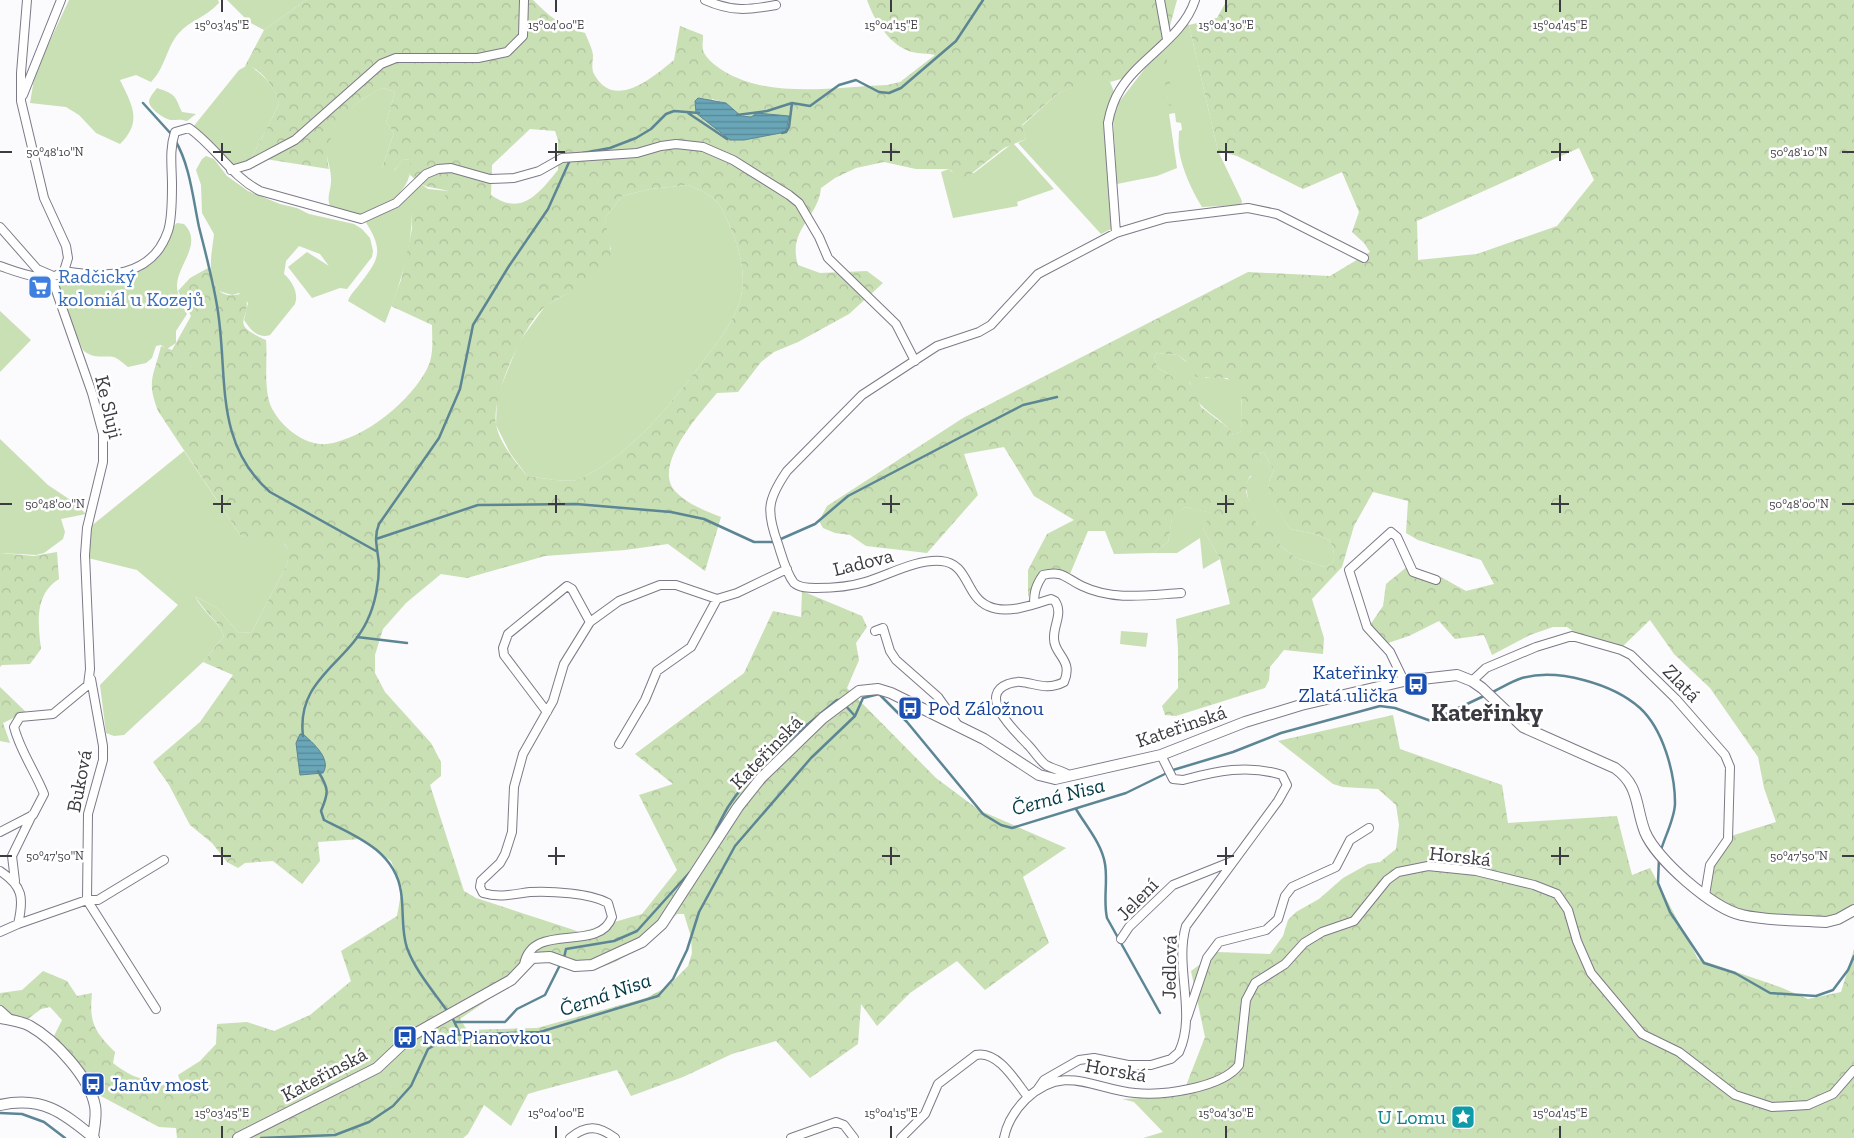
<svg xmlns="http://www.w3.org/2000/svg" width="1854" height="1138" viewBox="0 0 1854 1138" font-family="'Zilla Slab',serif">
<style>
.grass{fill:#c9dfb4}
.forest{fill:url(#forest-crowns);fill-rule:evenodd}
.water{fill:url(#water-rules);stroke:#5c8694}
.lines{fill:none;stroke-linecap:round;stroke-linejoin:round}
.stream{stroke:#5c8694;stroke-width:2.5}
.minor-casing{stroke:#7d7a87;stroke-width:10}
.tertiary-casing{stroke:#7d7a87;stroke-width:12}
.minor{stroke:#fff;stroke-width:8}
.tertiary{stroke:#fff;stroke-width:10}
.ticks{fill:none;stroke:#3c3b41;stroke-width:2}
.labels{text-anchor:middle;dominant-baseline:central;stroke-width:5;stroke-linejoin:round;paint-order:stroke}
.shop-label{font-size:20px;fill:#366cbe;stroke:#fff;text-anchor:start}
.street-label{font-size:20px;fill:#3c3b41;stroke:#fff}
.transit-label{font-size:20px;fill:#164399;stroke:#fff;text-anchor:start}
.culture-label{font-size:20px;fill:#0d838f;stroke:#fff;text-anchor:end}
.water-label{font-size:21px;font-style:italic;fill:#003a47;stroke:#fff}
.district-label{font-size:25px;font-weight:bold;fill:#3c3b41;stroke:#fff}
.ticks-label{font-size:12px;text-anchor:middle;fill:#3c3b41;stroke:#fff;stroke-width:5;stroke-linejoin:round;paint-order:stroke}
</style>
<defs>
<pattern id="forest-crowns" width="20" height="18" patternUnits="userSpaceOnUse" patternTransform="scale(1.25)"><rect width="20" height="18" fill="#c9dfb4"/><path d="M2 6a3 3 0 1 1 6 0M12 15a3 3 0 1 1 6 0" fill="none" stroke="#aec09c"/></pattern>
<pattern id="water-rules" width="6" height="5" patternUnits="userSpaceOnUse" patternTransform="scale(1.25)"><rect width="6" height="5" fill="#69a6b8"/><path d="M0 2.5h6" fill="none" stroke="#588897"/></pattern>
</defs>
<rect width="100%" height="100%" fill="#fbfafd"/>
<!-- grass -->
<path class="grass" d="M69,0H218L219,3C205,18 190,20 178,34C166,49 165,68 151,82L136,75L120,80C132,105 143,121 120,144L96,133L79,115L66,107L30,103L35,73Z
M227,0H306L264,30L249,22Z
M1185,22L1189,25L1218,151L1242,201L1241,205L1202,207C1192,191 1182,169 1179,150C1178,143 1179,137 1179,131L1182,130L1181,123L1176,122L1175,113L1169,114L1177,168L1157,176L1117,184L1113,116L1119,102L1160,49L1169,105L1165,44Z
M248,65C263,73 276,88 279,104L252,157L247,162L233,165L193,127L239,70Z
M1100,74L1110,82L1115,94L1104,124L1113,224L1111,229L1101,234L1018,143L1026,139L1022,126L1057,94Z
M157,88C177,95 174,95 182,112L196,114L187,121C181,119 177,120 171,120C164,119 150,109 149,102C149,97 155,91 157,88Z
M383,88L395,92L386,123L394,132L382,168L395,170L403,159L410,160C416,189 381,215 354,215C346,214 338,210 331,208C325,197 332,190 331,178C331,167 325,157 327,144C332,121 362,96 383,88Z
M1013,143L1054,189L1017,202L1018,206L953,218L941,172L949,169L952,172L974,173Z
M206,156L214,159L227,176L248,191L280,204L297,208L309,214L354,224L362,229L370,238L373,251L372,257L347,289L340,288L312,298L288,267L307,252L329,266L320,254L299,246L286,261L284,274C292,281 299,293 295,304L270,335C257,339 250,329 244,320L248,303L239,293L232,295L219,291C206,274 212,253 214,234L202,213L201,185L196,170L202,159Z
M420,183L428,189L448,191L440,205L412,211C412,250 399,287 385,323L348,301C350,295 355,290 359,285C380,258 384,251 365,221C387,212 403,202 420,183Z
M688,185C718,198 718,199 731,229C740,249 747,278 740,300C733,324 716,344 701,364C669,406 627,460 576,480C567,483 538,477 527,476L510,453L496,425L497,397L519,342L546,305L593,280L611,249L606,235L605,218L622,196L650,189Z
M177,223L184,224C203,243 179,263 177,284C176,293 183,306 187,314L176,331V343L167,349L161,345L156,346L152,358L146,363L128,367C124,364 119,359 114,357C103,355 94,360 83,350L64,308L59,285C81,275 82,284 101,282C117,280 140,274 152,263C165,251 165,233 177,223Z
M0,311L31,340L0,372Z
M1157,353L1178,355L1206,378C1216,375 1238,379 1241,391C1242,402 1242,420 1241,431L1234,435C1230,432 1229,429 1226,426C1210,410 1195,408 1190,382L1175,378L1158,368L1154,356Z
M0,439L48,485L75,503L86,514L61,519L65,532L63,539L44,553L36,555L0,553Z
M184,451L240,535L256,541L282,542C290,549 289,554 287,564L252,632L239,633L217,608L195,596C202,612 218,620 224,636L203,662L124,735L114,736L106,733L100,685L178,605L137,570L88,558L90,527Z
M1264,452L1274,471C1259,491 1280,512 1290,529L1315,534L1329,540C1335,549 1338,564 1325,567L1296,558L1281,546L1278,540L1257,525L1249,503L1246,488L1248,480L1261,464L1259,454Z
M1185,507L1212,513L1203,529L1220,559L1203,569L1200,538L1177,553H1153L1168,542L1172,518Z
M1121,631L1148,633L1146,647L1120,644Z"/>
<!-- forest -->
<path class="forest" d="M306,0H533C550,17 562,27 585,33C588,40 592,48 593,55C593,61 591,69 594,74C614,111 652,78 674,60L680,26L703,35C703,40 702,46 703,50C704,55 711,62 715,65C761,101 833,87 887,85L900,82L935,55C928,53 919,54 912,52C890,46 874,20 867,0H1177L1165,44L1173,105L1169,106L1159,50L1139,74L1110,82L1100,75L1057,94L1022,125L1026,139L1004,148L967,177L961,178L949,169H916L884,162L856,168L835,178L821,188C818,219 787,229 798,265L820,273L867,271L883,283L849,314L798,342L774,352L761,362L738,392L717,393C701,412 649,468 677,493C689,505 706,511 721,517L705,571L668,544L625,550L545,556L467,578L441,574L406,603L383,629L375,655V673L385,692L431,743L441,762V776L430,785L464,891L476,898L580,932L642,914L677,870L639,795L673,784L635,754L744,673L773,611L801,617L802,591L862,616L867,627L856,643L859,660L847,688L936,778L979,810L1066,848L1023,877L1049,943L985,990L957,961L910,993L877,1026L861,1004L858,1044L810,1078L776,1041L732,1054L683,1077L631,1096L617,1070L538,1091L528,1094L511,1126L484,1105L468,1134L463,1138H177L176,1128L159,1127L97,1094L53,1038L62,1020L50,1007L41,1009L28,1019L11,1015L0,1006V993L22,990L43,971L67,981L77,996L92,993C89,1023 94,1031 115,1052L113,1063C140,1084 149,1079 181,1084L178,1075L200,1061L216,1044L217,1024L247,1022L274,1031L310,1015L351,981L341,951L397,916L402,888L391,861L361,839L318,842L320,861L302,884L273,861L245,863L238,868L227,862L212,843L190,825L169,785L153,762L200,722L233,675L203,662L224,636C218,620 203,611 195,596L217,608L239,633L252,632L287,564C292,532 275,546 255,541C250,540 245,537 240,535L158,411C146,380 154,376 161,346L172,350L191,316L178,291L190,278L208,268L211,269C211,281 218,297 233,295C238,295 240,293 245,294C254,321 225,322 266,340C268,361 262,394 274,412C284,429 306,446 327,444C365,439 412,400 428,367C434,354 432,339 432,325L391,306L401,280L412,229V206L439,205L448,191C427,185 428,191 410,175V160L403,159C398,166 395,173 385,172L382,168L394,132L386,123L395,92L383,88C352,101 320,134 329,169L252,157L279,104C276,90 260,65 245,66L264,30ZM712,99L726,103L741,116L751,117L757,113L789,116L726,139L715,128ZM530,129L555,131L558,140V170C539,193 522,217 491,195L492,165ZM688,185C718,198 718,199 731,229C740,249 747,278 740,300C733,324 716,344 701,364C669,406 627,460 576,480C567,483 538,477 527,476C516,462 499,443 496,424C491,396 525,321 547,305C565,292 596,286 608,266C615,254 606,232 605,218L622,196L650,189ZM677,914H684L691,937L692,953L688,966L667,987L646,998L537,1028L467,1030L460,1019L511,984L539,960C556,962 576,969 593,968C621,967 658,933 677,914Z
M1227,0H1854V904C1846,912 1836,915 1826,918C1786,915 1746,918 1711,896C1708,868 1716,859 1731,836L1776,822L1764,788L1758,757L1710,688L1674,654L1650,620L1621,648L1577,634L1567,627H1553L1530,635L1492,655L1484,635L1455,639L1439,621L1409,636L1385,644L1370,625L1383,606L1386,584L1408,566L1439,576L1466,591L1494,584L1481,560L1418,540L1406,533L1408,501L1373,492L1354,526L1342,567L1312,599L1324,638L1323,654L1284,650L1270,667L1269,680L1265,688L1176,716L1165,715L1162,706L1178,688V649L1176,619L1230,604L1220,559L1203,529L1211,513L1185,507L1172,519L1168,542L1153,553L1114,554L1105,531H1088L1070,574L1055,569L1045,570L1028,597V570L1047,534L1074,520L1034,496L1004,447L964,454L978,495L927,553L866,546L850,535L835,533L823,528L819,521L827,506L963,418L1248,272L1330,276L1370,252L1364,243L1352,232L1359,212L1342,172L1303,189L1237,156L1218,151L1189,25L1217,18ZM1579,148L1594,180L1557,226L1477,254L1418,260L1417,221ZM1157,353L1178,355L1186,361L1196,377L1227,378L1239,388L1242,401L1241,431L1234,435L1227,427L1201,407L1188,379L1175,378L1158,368L1154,356ZM1264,452L1274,471C1259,492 1279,511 1290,529L1315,534L1329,540C1335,549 1338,564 1325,567L1296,558L1281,546L1276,535L1257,525L1246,492L1248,480L1250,476L1261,474L1263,470L1259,454Z
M57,552L59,579C34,595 38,623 41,649L30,664L2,665L0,667V553L34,556Z
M0,687L26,712L3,723L10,743L0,741Z
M1393,715L1400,749L1502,785L1508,823L1617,816L1632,875L1650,868L1698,959L1780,987L1808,999L1841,992L1854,949V1138H1143L1163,1132L1134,1102L1122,1099L1182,1096L1205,1037L1191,971L1217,952L1270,954L1283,936L1288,920L1296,912L1319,899L1343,878L1368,864L1380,862L1396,849L1399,825L1396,805L1378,789L1343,787L1333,784L1278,741Z"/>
<!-- water -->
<path class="water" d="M698,98L726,103L741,116L751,117L757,113L789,116L786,132L744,140H730L696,113L695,101Z
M300,734H303C313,743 332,759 323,773L300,775L296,743Z"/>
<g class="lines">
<!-- stream -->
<path class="stream" d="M143,103L172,135
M688,113L727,139
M737,115L767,111L792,103L810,106L839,85L856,80L879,92L889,93L901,88L956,41L983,0
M782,133L786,132L789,127L792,103
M175,140C190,165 193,199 199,227C206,255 214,284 218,312C228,378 214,443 270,492L376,551
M572,155L610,148L636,138L651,129L666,114L674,111L699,113
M376,539L478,505L576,504L671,512L704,519L754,542H774L815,524L848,496L959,438L1023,405L1057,397
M357,637L407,643
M1491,693C1501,688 1512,681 1522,678C1558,668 1613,684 1640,708C1663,729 1675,773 1675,803C1675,818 1665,836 1661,850
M844,704L855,716
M303,736C296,679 347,664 367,621C375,605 379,583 379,565C378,550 373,538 379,524L439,438L460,389L473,325L509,266L548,209L570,160
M318,771C329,789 329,792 321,811L324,820C356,836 395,851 401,892C404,911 401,930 407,948C416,972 434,992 448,1012
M1076,809C1086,826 1102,844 1105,864C1108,882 1103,900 1107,918L1160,1013
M712,838C717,828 722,817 728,807C755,765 799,732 837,700H840
M1659,858L1658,883L1670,912L1704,963L1735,973L1770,993L1816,996L1833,990L1848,970L1854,956
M564,958L566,949L614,941L637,931L690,872
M452,1017L460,1034
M455,1022H505L517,1009L545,995L560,965
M0,1113L22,1114L44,1122L65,1138
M261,1138L335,1135L369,1122L393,1106L411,1086L428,1049L452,1035L540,1032L658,996L673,979L687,950L699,912L735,846L811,758L855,716L863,698L879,694L907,722L983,814L1001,825L1012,828L1126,793L1173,770L1233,752L1281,733L1380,706L1395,708L1431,721L1486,695"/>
<!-- minor casing -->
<g class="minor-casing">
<path id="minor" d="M705,0C732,12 748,10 776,5
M1160,0L1167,39
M23,95L61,0
M231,170L248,165L295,140L381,64L396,58H478L507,52L523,36L524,0
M0,227L37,269L51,275
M1116,233L1108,123C1110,112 1113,101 1120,90C1139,58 1183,38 1195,0
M0,266C18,272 47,285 64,271L68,258L66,246L44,198L21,101V73L27,0
M64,271C106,278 152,278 168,231C172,219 172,199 172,185C172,167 169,150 175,132L189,128C216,147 231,176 260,191L361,219L396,203L426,174L438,169L451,168L490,179L514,178L539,171L562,158L637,153L661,146L676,144L703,147L733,160L789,195L799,203L819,237L828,258L896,324L915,361
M1034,604C1034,592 1036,585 1043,575C1063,570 1065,578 1082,586C1113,601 1148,595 1181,593
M875,631L883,628L890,651L896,660L938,697L957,724
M91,679L103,746V760L88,814L87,900L156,1009
M1404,681L1390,652L1367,627L1349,570L1391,532L1397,537L1413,572L1436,580
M1472,681L1486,668L1536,647L1572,636L1621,650L1631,655L1676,699L1725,755L1730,767L1728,839L1710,865L1705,895
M547,712L504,655L503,648L508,634L567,586L572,589L590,622
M619,744L645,700L657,671L691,647L717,599
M1070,776C1063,770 1054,770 1046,765C1040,761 1034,751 1028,745C1017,733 976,696 1008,684C1027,676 1041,694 1064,682C1074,659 1053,655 1054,637C1054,624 1063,613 1055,601L1051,599C1033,605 1006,615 988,606C965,596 969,563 941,561C916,559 889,575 865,582C849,587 833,588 816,588C809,588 800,588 794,583C786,573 782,556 778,544C766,511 767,500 787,471L862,395L937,346L979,332L991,325L1038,274L1116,233L1166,218L1248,208L1277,214L1364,258
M0,832L33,815L44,794C35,771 20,751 14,727L20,717L53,714L88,685L90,669L85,555L87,528L103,462V434L92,393L51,276
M0,871C23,886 24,898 18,924L0,932
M15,881L12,856L32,815
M18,924L87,900H98L164,860
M1121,939L1129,927L1173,885L1233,861
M524,965C532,920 599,954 612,917L608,903C590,893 551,891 530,892C514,894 500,898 483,893L480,887L481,881L500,863L505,854L512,832L514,787L523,754L553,701L564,664L590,622L619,601L660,585H676L717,599L737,593L787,569
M0,1010L11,1020
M1187,1018L1207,958L1219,942L1266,930L1278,919L1285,896L1292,887L1336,867L1350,840L1369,828
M1037,1090L1044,1080L1079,1060L1094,1058L1128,1065H1151L1171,1059L1179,1052C1197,1014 1174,966 1186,926L1278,801L1287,785L1282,775C1248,764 1216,771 1183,780L1173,779L1161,755
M570,1138C587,1124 599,1126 615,1138
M791,1138L836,1122L844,1125L854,1138
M901,1138L925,1114L938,1084L976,1055C998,1050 1016,1082 1028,1097
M1004,1138C1007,1122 1015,1110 1026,1099C1065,1063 1092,1089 1135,1093C1162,1096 1222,1088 1239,1065L1246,1000L1255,983L1285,964L1304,943L1322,932L1354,921L1387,880L1398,872L1428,866L1476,871L1534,885L1557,894L1568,910L1577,941L1591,973L1642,1034L1679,1052L1735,1095L1772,1107L1808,1105L1833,1094L1854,1070"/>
</g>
<!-- tertiary casing -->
<g class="tertiary-casing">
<path id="tertiary" d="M0,1018C10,1020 21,1021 30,1026C55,1040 90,1078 95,1106C97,1116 94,1128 93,1137
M0,1105C42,1096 63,1112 94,1138
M238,1138L377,1068L411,1036L511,980L532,958L550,957L575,966L592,965L642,942L662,924L738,807L761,778L823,718L859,691L878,689L891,693L984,739L1039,775L1055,779L1161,755L1245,722L1301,705L1404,681L1457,675L1472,681L1482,688L1523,727L1615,768C1640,786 1635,806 1645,832C1656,859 1713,909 1742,915C1768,921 1799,920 1826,922L1838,919L1854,910"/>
</g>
<!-- minor -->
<use href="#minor" class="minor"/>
<!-- tertiary -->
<use href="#tertiary" class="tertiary"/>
</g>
<!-- ticks -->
<path class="ticks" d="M222,0V12M556,0V12M891,0V12M1226,0V12M1560,0V12M222,143V161M556,143V161M891,143V161M1226,143V161M1560,143V161M0,152H12M213,152H231M548,152H565M882,152H900M1217,152H1234M1551,152H1569M1842,152H1854M222,495V513M556,495V513M891,495V513M1226,495V513M1560,495V513M0,504H12M213,504H231M548,504H565M882,504H900M1217,504H1234M1551,504H1569M1842,504H1854M222,847V865M556,847V865M891,847V865M1226,847V865M1560,847V865M0,856H12M213,856H231M548,856H565M882,856H900M1217,856H1234M1551,856H1569M1842,856H1854M222,1126V1138M556,1126V1138M891,1126V1138M1226,1126V1138M1560,1126V1138"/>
<!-- icons -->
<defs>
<g id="supermarket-square" transform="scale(1.25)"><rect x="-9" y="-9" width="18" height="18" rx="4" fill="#3f7fe0" stroke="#fff"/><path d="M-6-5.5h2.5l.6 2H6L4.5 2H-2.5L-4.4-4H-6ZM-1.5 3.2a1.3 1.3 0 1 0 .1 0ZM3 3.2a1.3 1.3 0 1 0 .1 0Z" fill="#fff"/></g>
<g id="bus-square" transform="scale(1.25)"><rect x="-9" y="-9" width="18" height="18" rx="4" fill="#1a4fb4" stroke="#fff"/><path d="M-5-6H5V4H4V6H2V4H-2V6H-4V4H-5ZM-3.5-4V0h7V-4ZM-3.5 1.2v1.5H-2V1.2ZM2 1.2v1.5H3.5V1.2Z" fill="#fff"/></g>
<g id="sight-square" transform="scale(1.25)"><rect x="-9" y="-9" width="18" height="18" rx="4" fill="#0f9aa8" stroke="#fff"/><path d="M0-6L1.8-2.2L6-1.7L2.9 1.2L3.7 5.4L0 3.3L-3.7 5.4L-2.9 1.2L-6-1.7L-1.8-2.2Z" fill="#fff"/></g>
</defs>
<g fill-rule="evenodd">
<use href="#supermarket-square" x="40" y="287"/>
<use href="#bus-square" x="1416" y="684"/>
<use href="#bus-square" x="910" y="708"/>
<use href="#bus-square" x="405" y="1037"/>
<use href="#bus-square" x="93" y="1084"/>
<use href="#sight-square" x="1463" y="1117"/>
</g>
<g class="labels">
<!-- shop labels -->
<g class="shop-label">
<text x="58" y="276">Radčický<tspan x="58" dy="23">koloniál u Kozejů</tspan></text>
</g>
<!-- street labels -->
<g class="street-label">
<text transform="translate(109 407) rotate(77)">Ke Sluji</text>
<text transform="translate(863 562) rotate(-14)">Ladova</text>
<text transform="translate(1682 683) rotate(46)">Zlatá</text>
<text transform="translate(1181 726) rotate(-19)">Kateřinská</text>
<text transform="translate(766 752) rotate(-46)">Kateřinská</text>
<text transform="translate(79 781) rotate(-79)">Buková</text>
<text transform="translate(1460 856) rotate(6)">Horská</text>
<text transform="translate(1137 899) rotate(-46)">Jelení</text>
<text transform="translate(1169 967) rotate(-89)">Jedlová</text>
<text transform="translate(1116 1070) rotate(10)">Horská</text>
<text transform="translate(324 1074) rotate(-28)">Kateřinská</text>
</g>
<!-- transit labels -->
<g class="transit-label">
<text x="1398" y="672" text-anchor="end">Kateřinky<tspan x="1398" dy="23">Zlatá ulička</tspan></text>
<text x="928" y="708">Pod Záložnou</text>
<text x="422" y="1037">Nad Pianovkou</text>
<text x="110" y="1084">Janův most</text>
</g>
<!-- culture labels -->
<g class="culture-label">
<text x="1446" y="1117">U Lomu</text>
</g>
<!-- water labels -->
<g class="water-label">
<text transform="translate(1058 796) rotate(-15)">Černá Nisa</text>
<text transform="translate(605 994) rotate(-19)">Černá Nisa</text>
</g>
<!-- district labels -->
<g class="district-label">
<text x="1487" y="712">Kateřinky</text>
</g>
</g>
<g class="ticks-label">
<text x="222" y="29">15°03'45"E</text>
<text x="556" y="29">15°04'00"E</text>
<text x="891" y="29">15°04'15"E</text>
<text x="1226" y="29">15°04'30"E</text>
<text x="1560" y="29">15°04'45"E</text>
<text x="55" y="156">50°48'10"N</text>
<text x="1799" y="156">50°48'10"N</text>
<text x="55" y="508">50°48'00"N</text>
<text x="1799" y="508">50°48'00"N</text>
<text x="55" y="860">50°47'50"N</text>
<text x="1799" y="860">50°47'50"N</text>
<text x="222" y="1117">15°03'45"E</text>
<text x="556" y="1117">15°04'00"E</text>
<text x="891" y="1117">15°04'15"E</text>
<text x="1226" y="1117">15°04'30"E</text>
<text x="1560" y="1117">15°04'45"E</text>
</g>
</svg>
